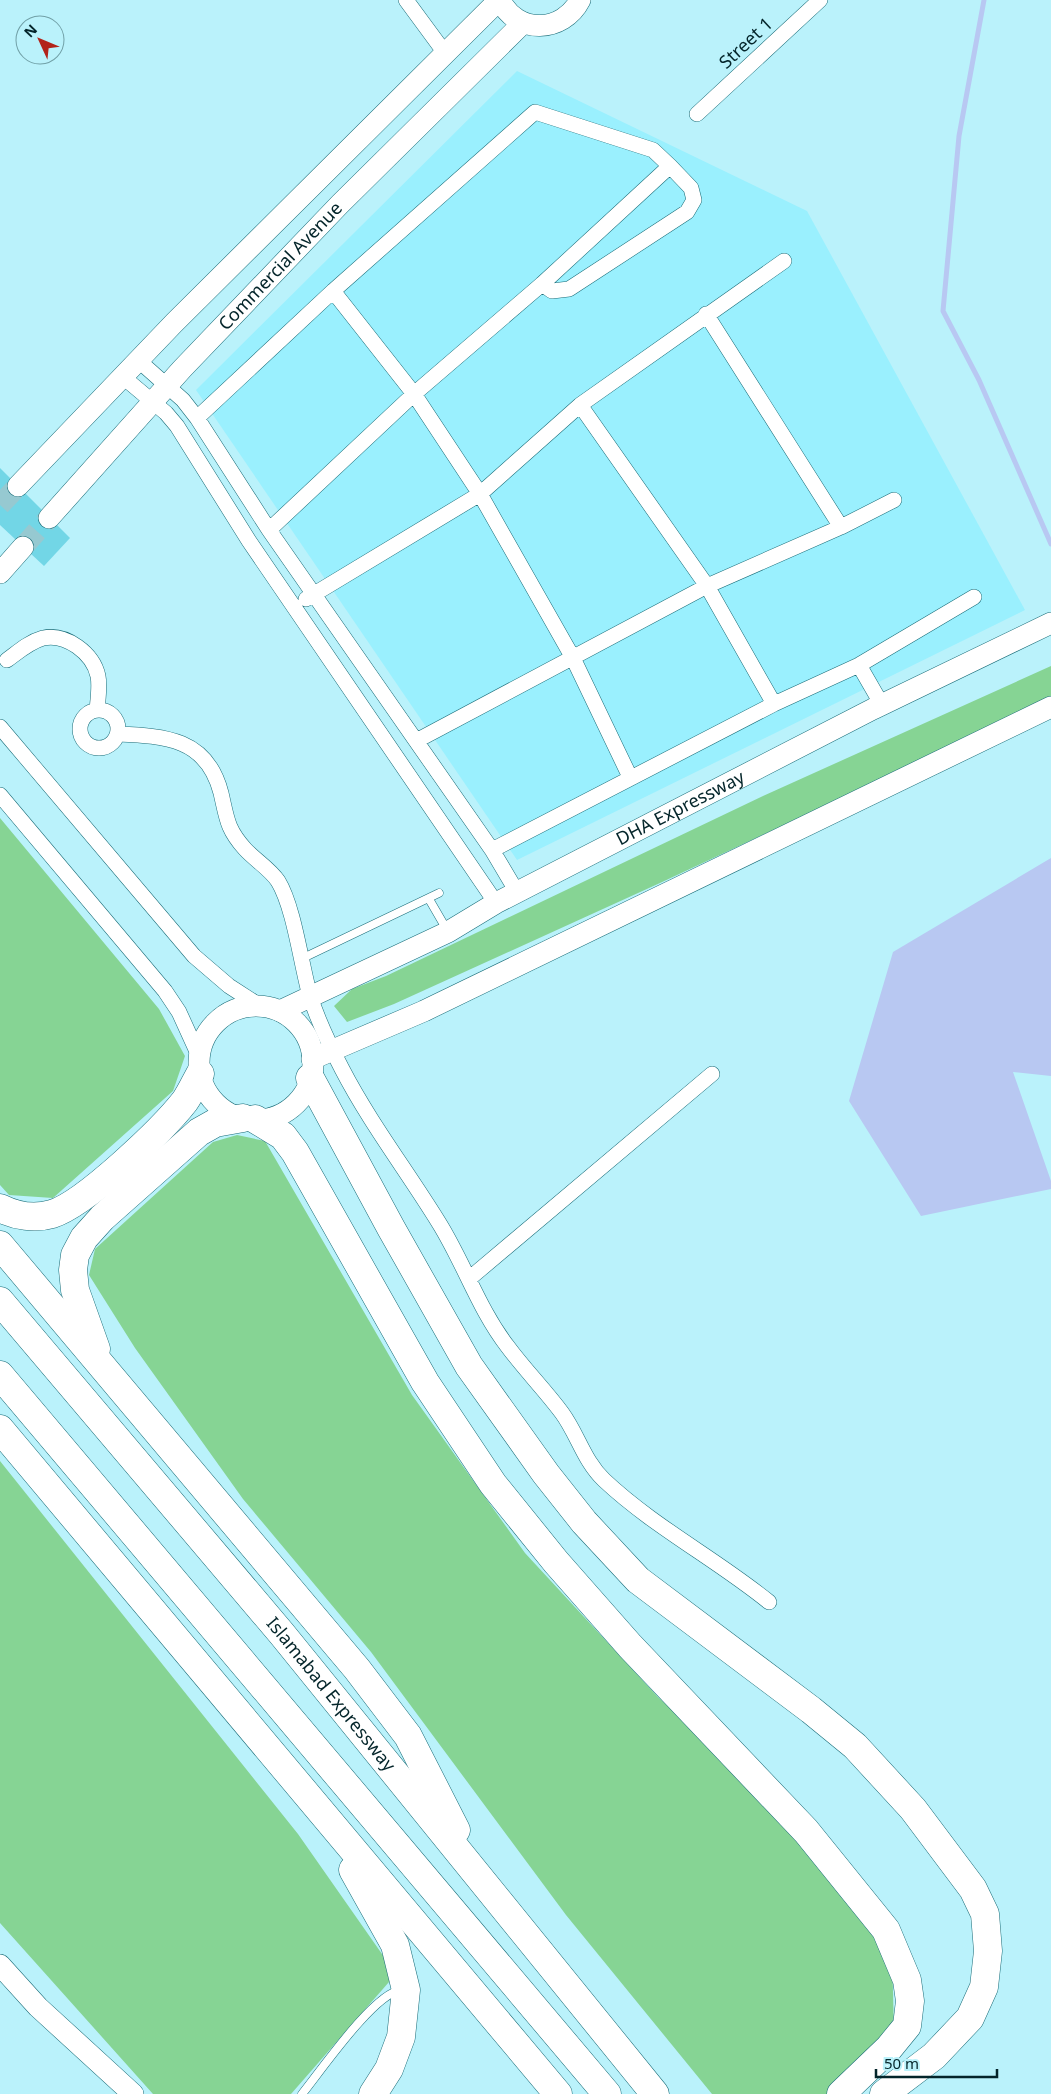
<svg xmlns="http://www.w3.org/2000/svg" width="1051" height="2094" viewBox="0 0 1051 2094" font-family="'Noto Sans',sans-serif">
<rect width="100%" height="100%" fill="#baf2fb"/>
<path fill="#9af0fe" d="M517 71 807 211 1025 610 517 860 196 390Z"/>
<path fill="#86d494" d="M1051 666V700L660 883 394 1004 347 1022 334 1006 352 989 386 976 763 796Z
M0 818 159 1009 185 1056 173 1091 53 1198 9 1195 0 1185Z
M237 1135 265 1141 412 1395 525 1553 658 1697 751 1782 892 1952 894 2033 827 2094H712L566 1915 371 1652 243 1499 135 1348 89 1275 95 1249 213 1142Z
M0 1461 298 1834 396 1974 291 2094H153L0 1923Z"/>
<path fill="#b8c8f2" d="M1051 858V1076L1013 1072 1051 1181V1189L921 1216 849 1101 893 952Z"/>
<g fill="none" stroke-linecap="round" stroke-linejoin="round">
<path stroke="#b8c8f2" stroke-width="5" d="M984 0 959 136 943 311 979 380 1051 544"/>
</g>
<path fill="#72d6e6" d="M0 468 70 538 44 566 0 525Z"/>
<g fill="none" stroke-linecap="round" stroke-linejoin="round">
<path stroke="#96c9d1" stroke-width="21" stroke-dasharray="21 11" stroke-linecap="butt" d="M0 505 18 486
M23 547 49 518"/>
<g stroke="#196c78" stroke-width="9">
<path id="lane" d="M429 899 447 930
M301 959 439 893
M302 2094C320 2072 374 1993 401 1990"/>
</g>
<g stroke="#196c78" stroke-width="16">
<path id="street" d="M406 0 445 53
M697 114 820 0
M542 284 552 291 569 289 687 212 694 200 691 188 670 166
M333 291 414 394 480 494 573 658 630 777
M706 314 841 527
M138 360 183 400 197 418 269 530 492 850 517 892
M122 376 166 413 177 426 249 541 496 903
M580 405 707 586 774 704
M197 418 333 291 535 112 653 150 670 166 542 284 414 394 269 530
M306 599 480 494 580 405 784 261
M7 660C18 652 29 642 43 638 66 633 93 653 98 676 100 686 98 699 97 710
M859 665 882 705
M80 729a19 19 0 1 1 38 0a19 19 0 1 1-38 0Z
M0 727 194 956 229 986 260 1006
M118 734C165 736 207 738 221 793 227 819 227 829 245 849 255 860 270 869 278 881 294 907 301 964 310 996 318 1021 330 1046 342 1069 370 1123 407 1171 439 1223 464 1263 479 1310 508 1347 525 1370 545 1390 562 1413 578 1435 584 1461 604 1480 654 1527 716 1559 769 1602
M416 741 707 586 841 527 894 500
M0 795 165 991 179 1012 199 1056
M492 850 774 704 859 665 974 597
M470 1278 712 1074"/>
</g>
<g stroke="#196c78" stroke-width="22">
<g id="secondary">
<path d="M500 0C517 35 563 33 580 0"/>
<path d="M18 486 174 323 499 0"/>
<path id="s1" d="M49 518 182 369 340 204 523 23"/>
<path d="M0 573 23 547"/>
<circle cx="256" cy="1063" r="57"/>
<path id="s2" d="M280 1011 448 932 496 903 873 709 1051 623"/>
<path d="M312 1059 424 1011 1051 707"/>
<path d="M0 1965 38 2007 133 2094"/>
</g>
</g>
<g stroke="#196c78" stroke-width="29">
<g id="highway">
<path d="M310 1078 391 1228 469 1366 546 1474 584 1522 638 1580 811 1710 855 1746 913 1809 973 1889 985 1914 988 1951 984 1987 970 2018 934 2056 884 2094"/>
<path d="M255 1119 283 1136 295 1152 425 1382 493 1484 556 1562 630 1646 806 1831 886 1930 907 1980 910 2001 907 2026 889 2048 841 2094"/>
<path d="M0 1208C16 1216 35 1219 52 1214 85 1204 163 1129 185 1101 191 1092 195 1083 200 1074"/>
<path d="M0 1245 357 1669 408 1736 456 1830"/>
<path id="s3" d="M0 1301 282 1634 655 2094"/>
<path d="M96 1349 75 1290 73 1270 75 1255 84 1238 102 1218 199 1132 215 1123 243 1118"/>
<path d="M0 1375 607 2094"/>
<path d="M0 1429 558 2094"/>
<path d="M353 1870 395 1945 406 1990 401 2037 389 2069 373 2094"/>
</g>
</g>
<use href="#lane" stroke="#fff" stroke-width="8"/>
<use href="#street" stroke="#fff" stroke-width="15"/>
<use href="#secondary" stroke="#fff" stroke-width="21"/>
<use href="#highway" stroke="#fff" stroke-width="28"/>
</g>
<g text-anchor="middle" stroke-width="4.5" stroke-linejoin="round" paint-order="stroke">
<g font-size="18" fill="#04252a" stroke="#baf2fb">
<text transform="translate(746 43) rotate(-43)" y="6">Street 1</text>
<text dy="6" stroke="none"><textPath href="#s1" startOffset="342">Commercial Avenue</textPath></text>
<text dy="6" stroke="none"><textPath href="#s2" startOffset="449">DHA Expressway</textPath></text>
<text dy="6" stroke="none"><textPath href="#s3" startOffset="514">Islamabad Expressway</textPath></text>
</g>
</g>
<g transform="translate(40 40) rotate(314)"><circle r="24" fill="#baf2fb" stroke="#71a0a7"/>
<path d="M0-4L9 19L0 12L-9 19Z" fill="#b22319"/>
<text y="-8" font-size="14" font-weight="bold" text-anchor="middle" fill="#04252a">N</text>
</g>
<path d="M876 2069v8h121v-8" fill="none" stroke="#04252a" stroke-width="2.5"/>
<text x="884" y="2069" font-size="15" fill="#04252a" stroke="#baf2fb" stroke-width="4" paint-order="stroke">50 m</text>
</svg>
